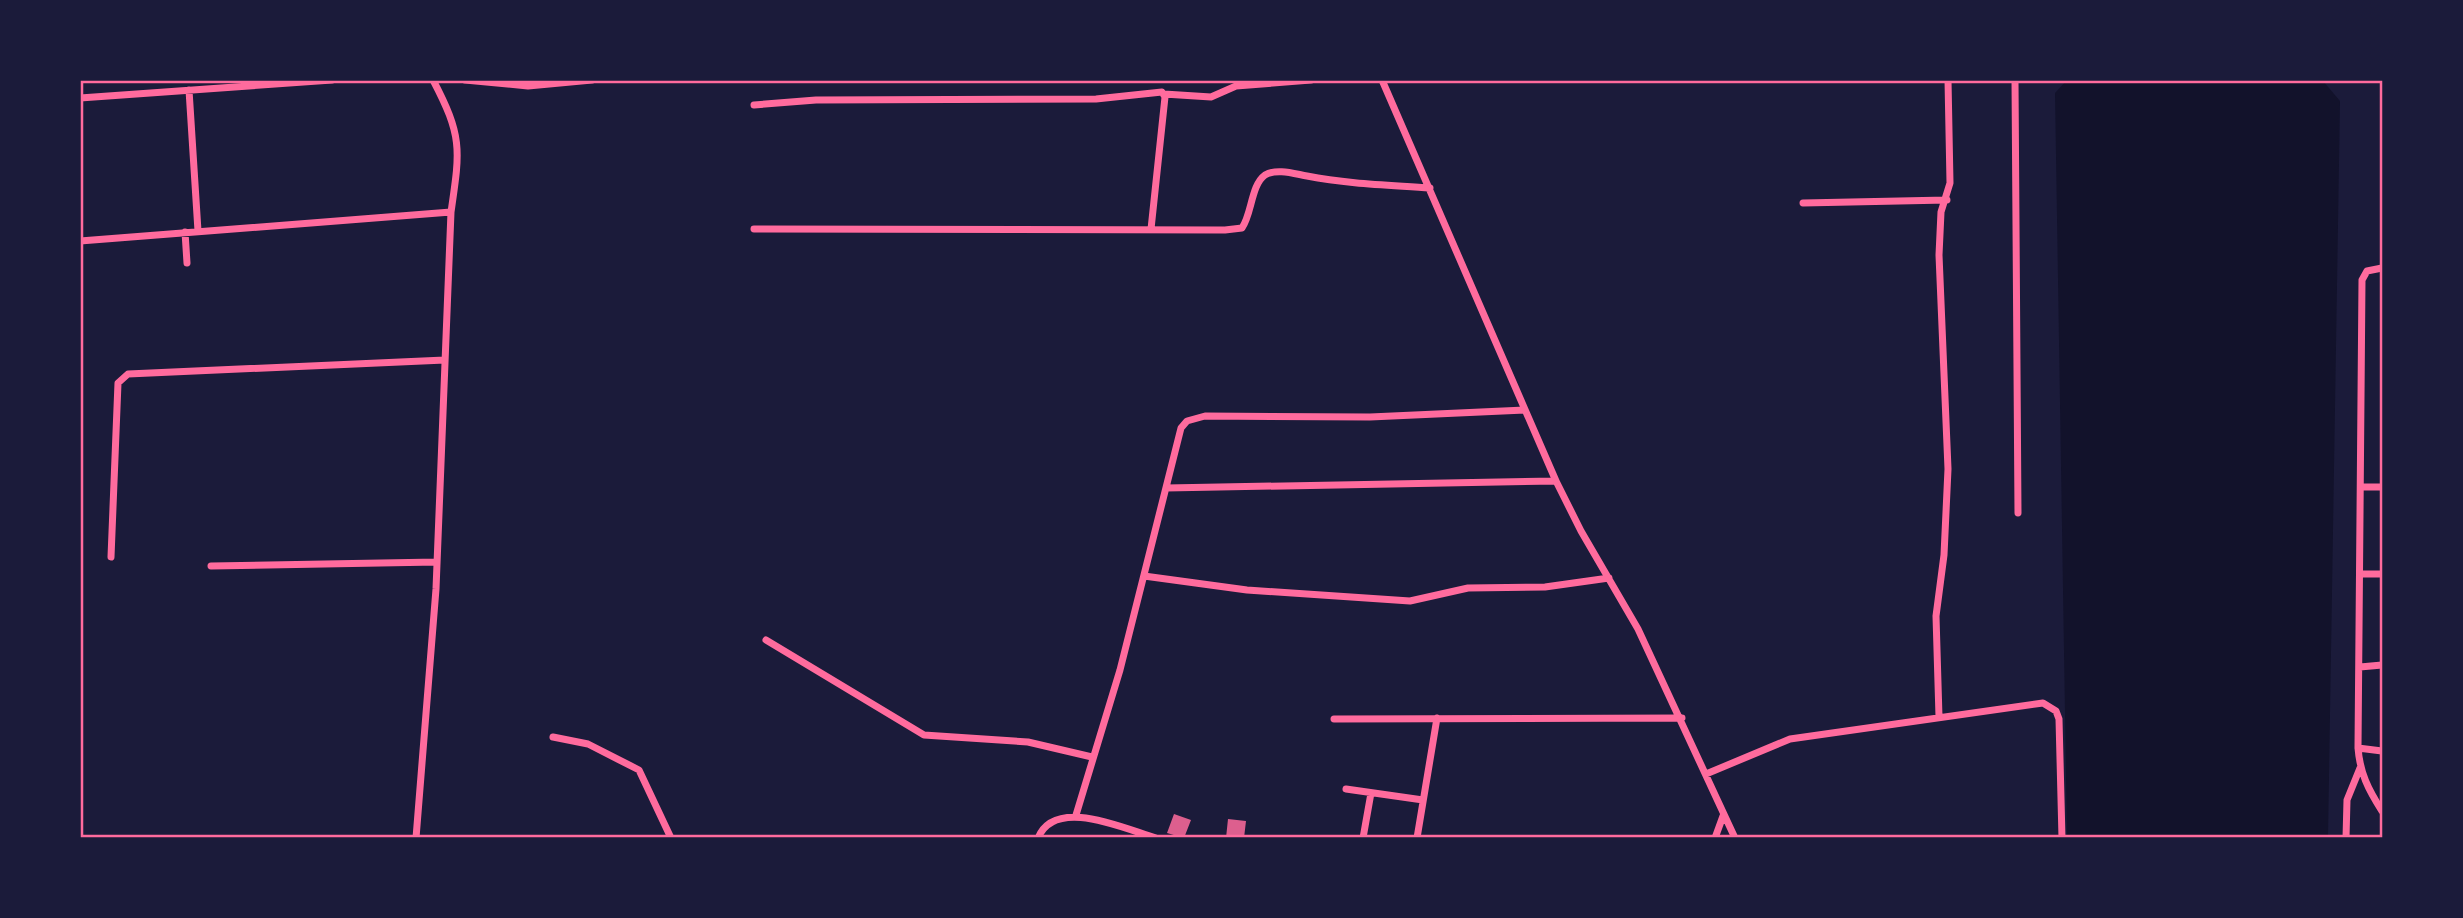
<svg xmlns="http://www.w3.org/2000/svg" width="2463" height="918" viewBox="0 0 2463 918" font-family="Ubuntu,sans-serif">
<rect width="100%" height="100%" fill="#1b1b3a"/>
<path fill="#12122b" d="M2067 80 2323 81 2340 101 2328 837H2067L2055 93Z"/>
<path fill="#dd5f8e" d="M1174 814 1191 820 1184 838 1167 833Z
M1228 819 1246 821 1244 838H1226Z"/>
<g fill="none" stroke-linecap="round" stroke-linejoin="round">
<path stroke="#ff6b9d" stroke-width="7" d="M465 80 528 86 592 80
M1382 80 1556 481 1581 531 1638 629 1735 838
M2015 80 2018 513
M189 90 198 231
M1164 94 1211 97 1236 86 1311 80
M80 98 332 80
M754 105 816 100 1096 99 1162 92 1165 97 1151 229
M1803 203 1947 200
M754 229 1225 230 1242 228C1252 214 1251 185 1265 175 1277 168 1295 174 1307 176 1348 184 1389 185 1430 188
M185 232 187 263
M80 241 451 212
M2382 268 2367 271 2362 280 2358 748C2360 773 2368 789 2382 811
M2362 487H2382
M1166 488 1556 481
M111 557 118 383 128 374 445 360
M211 566 437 562
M2362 574H2382
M1144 576 1247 590 1410 601 1468 588 1545 587 1609 578
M766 640 924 735 1028 742 1092 757
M2360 667 2382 665
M1939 717 1936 616 1944 555 1948 469 1939 255 1941 212 1950 183 1948 80
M1334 719 1682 718
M553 737 588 744 639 770 671 838
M2358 748 2382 751
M1706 774 1790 739 2043 703 2056 711 2059 719 2062 838
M1346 789 1423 800
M1076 815 1120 670 1181 428 1187 421 1205 416 1370 417 1525 410
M416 838 436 589 451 212C460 150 463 137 433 80
M1038 838C1055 796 1125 829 1156 838
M1363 838 1371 793
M1417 838 1437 718
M1715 838 1723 816
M2346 838 2347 800 2360 768"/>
</g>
<rect width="2463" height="918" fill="none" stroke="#1b1b3a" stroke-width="164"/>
<rect x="82" y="82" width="2299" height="754" fill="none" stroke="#ff6b9d" stroke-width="2.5"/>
</svg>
